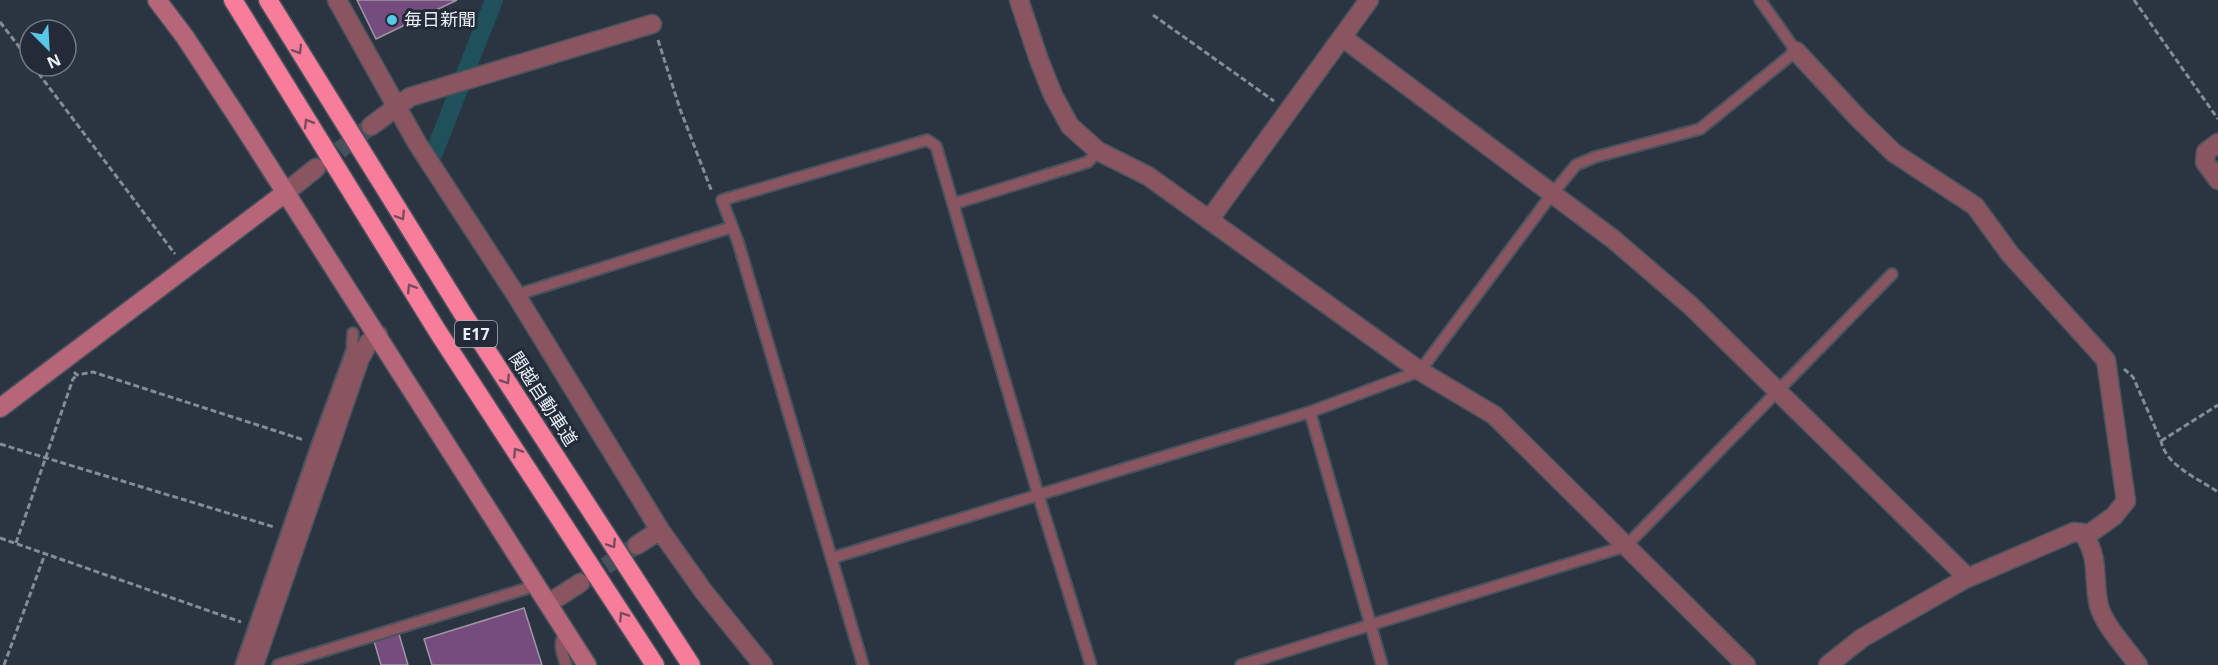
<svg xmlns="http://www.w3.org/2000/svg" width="2218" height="665" viewBox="0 0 2218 665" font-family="'Noto Sans','Noto Sans JP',sans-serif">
<rect width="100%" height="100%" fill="#2b3541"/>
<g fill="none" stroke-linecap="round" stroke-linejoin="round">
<path stroke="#1e515a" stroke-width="18" d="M434 153 494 0"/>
</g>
<path fill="#754c7e" stroke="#a195a4" stroke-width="1.5" d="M357 0H457L376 39Z
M524 608 542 665H432L424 639Z
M399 634 408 665H381L374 641Z"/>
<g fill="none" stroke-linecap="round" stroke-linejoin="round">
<path stroke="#47515c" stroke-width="18" stroke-dasharray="18 9" stroke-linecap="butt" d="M318 167 371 126
M583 581 637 545"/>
<g stroke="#49535e" stroke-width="14">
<path id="lane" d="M953 204 1088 162 1098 151
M516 295 732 227
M1310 412 1382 665
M832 558 1310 412 1420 371 1552 194 1576 165 1595 157 1700 129 1796 51 1760 0
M241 665 317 445 352 350 353 333
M278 665 525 589 536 582
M566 665C562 652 557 642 567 631
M863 665 738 242 722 200 927 140 936 146 1038 494 1091 665
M1241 665 1626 546 1892 274"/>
</g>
<g stroke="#49535e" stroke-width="21">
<path id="street" d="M337 0 417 143 516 295 660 530 704 592 763 665
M1019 0 1039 60 1053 95 1070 126 1098 151 1148 176 1420 371 1494 415 1746 665
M1342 37 1613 239 1691 306 1968 578
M1796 51 1859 119 1894 153 1975 206 2010 254 2106 360 2126 501 2114 516 2085 537
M371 126 410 97 652 24
M2218 143 2206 152 2205 162 2218 180
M285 193 316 168
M1209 220 1369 0
M637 545 660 530
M549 603 580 583
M254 665 360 358 369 342 378 335
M1828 665 1862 638 1965 579 2074 532 2083 533C2101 561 2092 577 2099 606 2104 625 2126 648 2138 665"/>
</g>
<g stroke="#49535e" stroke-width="21">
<path id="secondary" d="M157 0 185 37 240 121 587 665
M0 408 285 193"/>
</g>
<g stroke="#49535e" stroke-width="21">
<path id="highway" d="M233 0 438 332 655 665
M268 0 463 314 691 665"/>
</g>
<path stroke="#848c96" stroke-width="3" stroke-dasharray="6 3" stroke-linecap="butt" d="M2134 0 2218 119
M1153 15 1274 101
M0 22 30 61
M658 40 680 109 712 192
M33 66 175 254
M2124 369 2133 377 2161 441C2166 466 2199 479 2218 492
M74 372 77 375 93 372 304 440
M2161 441 2218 405
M0 444 274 527
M0 538 241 622
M16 543 73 379 77 375
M4 665 45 554"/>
<use href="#lane" stroke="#885560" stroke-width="10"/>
<use href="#street" stroke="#885560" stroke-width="18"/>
<use href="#secondary" stroke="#b66678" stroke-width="18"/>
<use href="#highway" stroke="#f87d9b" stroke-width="18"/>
</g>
<defs><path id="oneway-chevron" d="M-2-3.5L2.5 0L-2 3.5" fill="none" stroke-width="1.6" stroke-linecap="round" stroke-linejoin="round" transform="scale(1.5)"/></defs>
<g stroke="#784c5f">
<use href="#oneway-chevron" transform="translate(298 50) rotate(59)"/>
<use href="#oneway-chevron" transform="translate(308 123) rotate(-121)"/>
<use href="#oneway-chevron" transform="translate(401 216) rotate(58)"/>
<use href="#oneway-chevron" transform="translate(411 288) rotate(-122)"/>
<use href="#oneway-chevron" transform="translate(506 380) rotate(57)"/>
<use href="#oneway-chevron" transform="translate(517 452) rotate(-123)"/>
<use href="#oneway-chevron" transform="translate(612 544) rotate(57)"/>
<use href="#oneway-chevron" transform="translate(623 616) rotate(-123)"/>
</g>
<circle fill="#58c8e4" stroke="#222b37" stroke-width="2" cx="392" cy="20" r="6"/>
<g text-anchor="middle" stroke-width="6" stroke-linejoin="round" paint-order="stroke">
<rect fill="#222b37" stroke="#adb4bd" stroke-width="1.5" x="455" y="321" width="42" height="26" rx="4.5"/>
<g font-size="16" font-weight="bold" fill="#e8eff7">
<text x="476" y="340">E17</text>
</g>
<g font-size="18" fill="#e8eff7" stroke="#222b37" text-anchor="start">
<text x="404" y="26">毎日新聞</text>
</g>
<g font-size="18" fill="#e8eff7" stroke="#222b37">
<text transform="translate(543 399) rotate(57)" y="6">関越自動車道</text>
</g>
</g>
<g transform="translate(48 48) rotate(156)"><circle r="28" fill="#222b37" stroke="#717984" stroke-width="1.5"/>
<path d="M0-4.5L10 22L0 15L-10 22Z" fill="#58c8e4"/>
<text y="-9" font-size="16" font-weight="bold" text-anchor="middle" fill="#e8eff7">N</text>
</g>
</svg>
